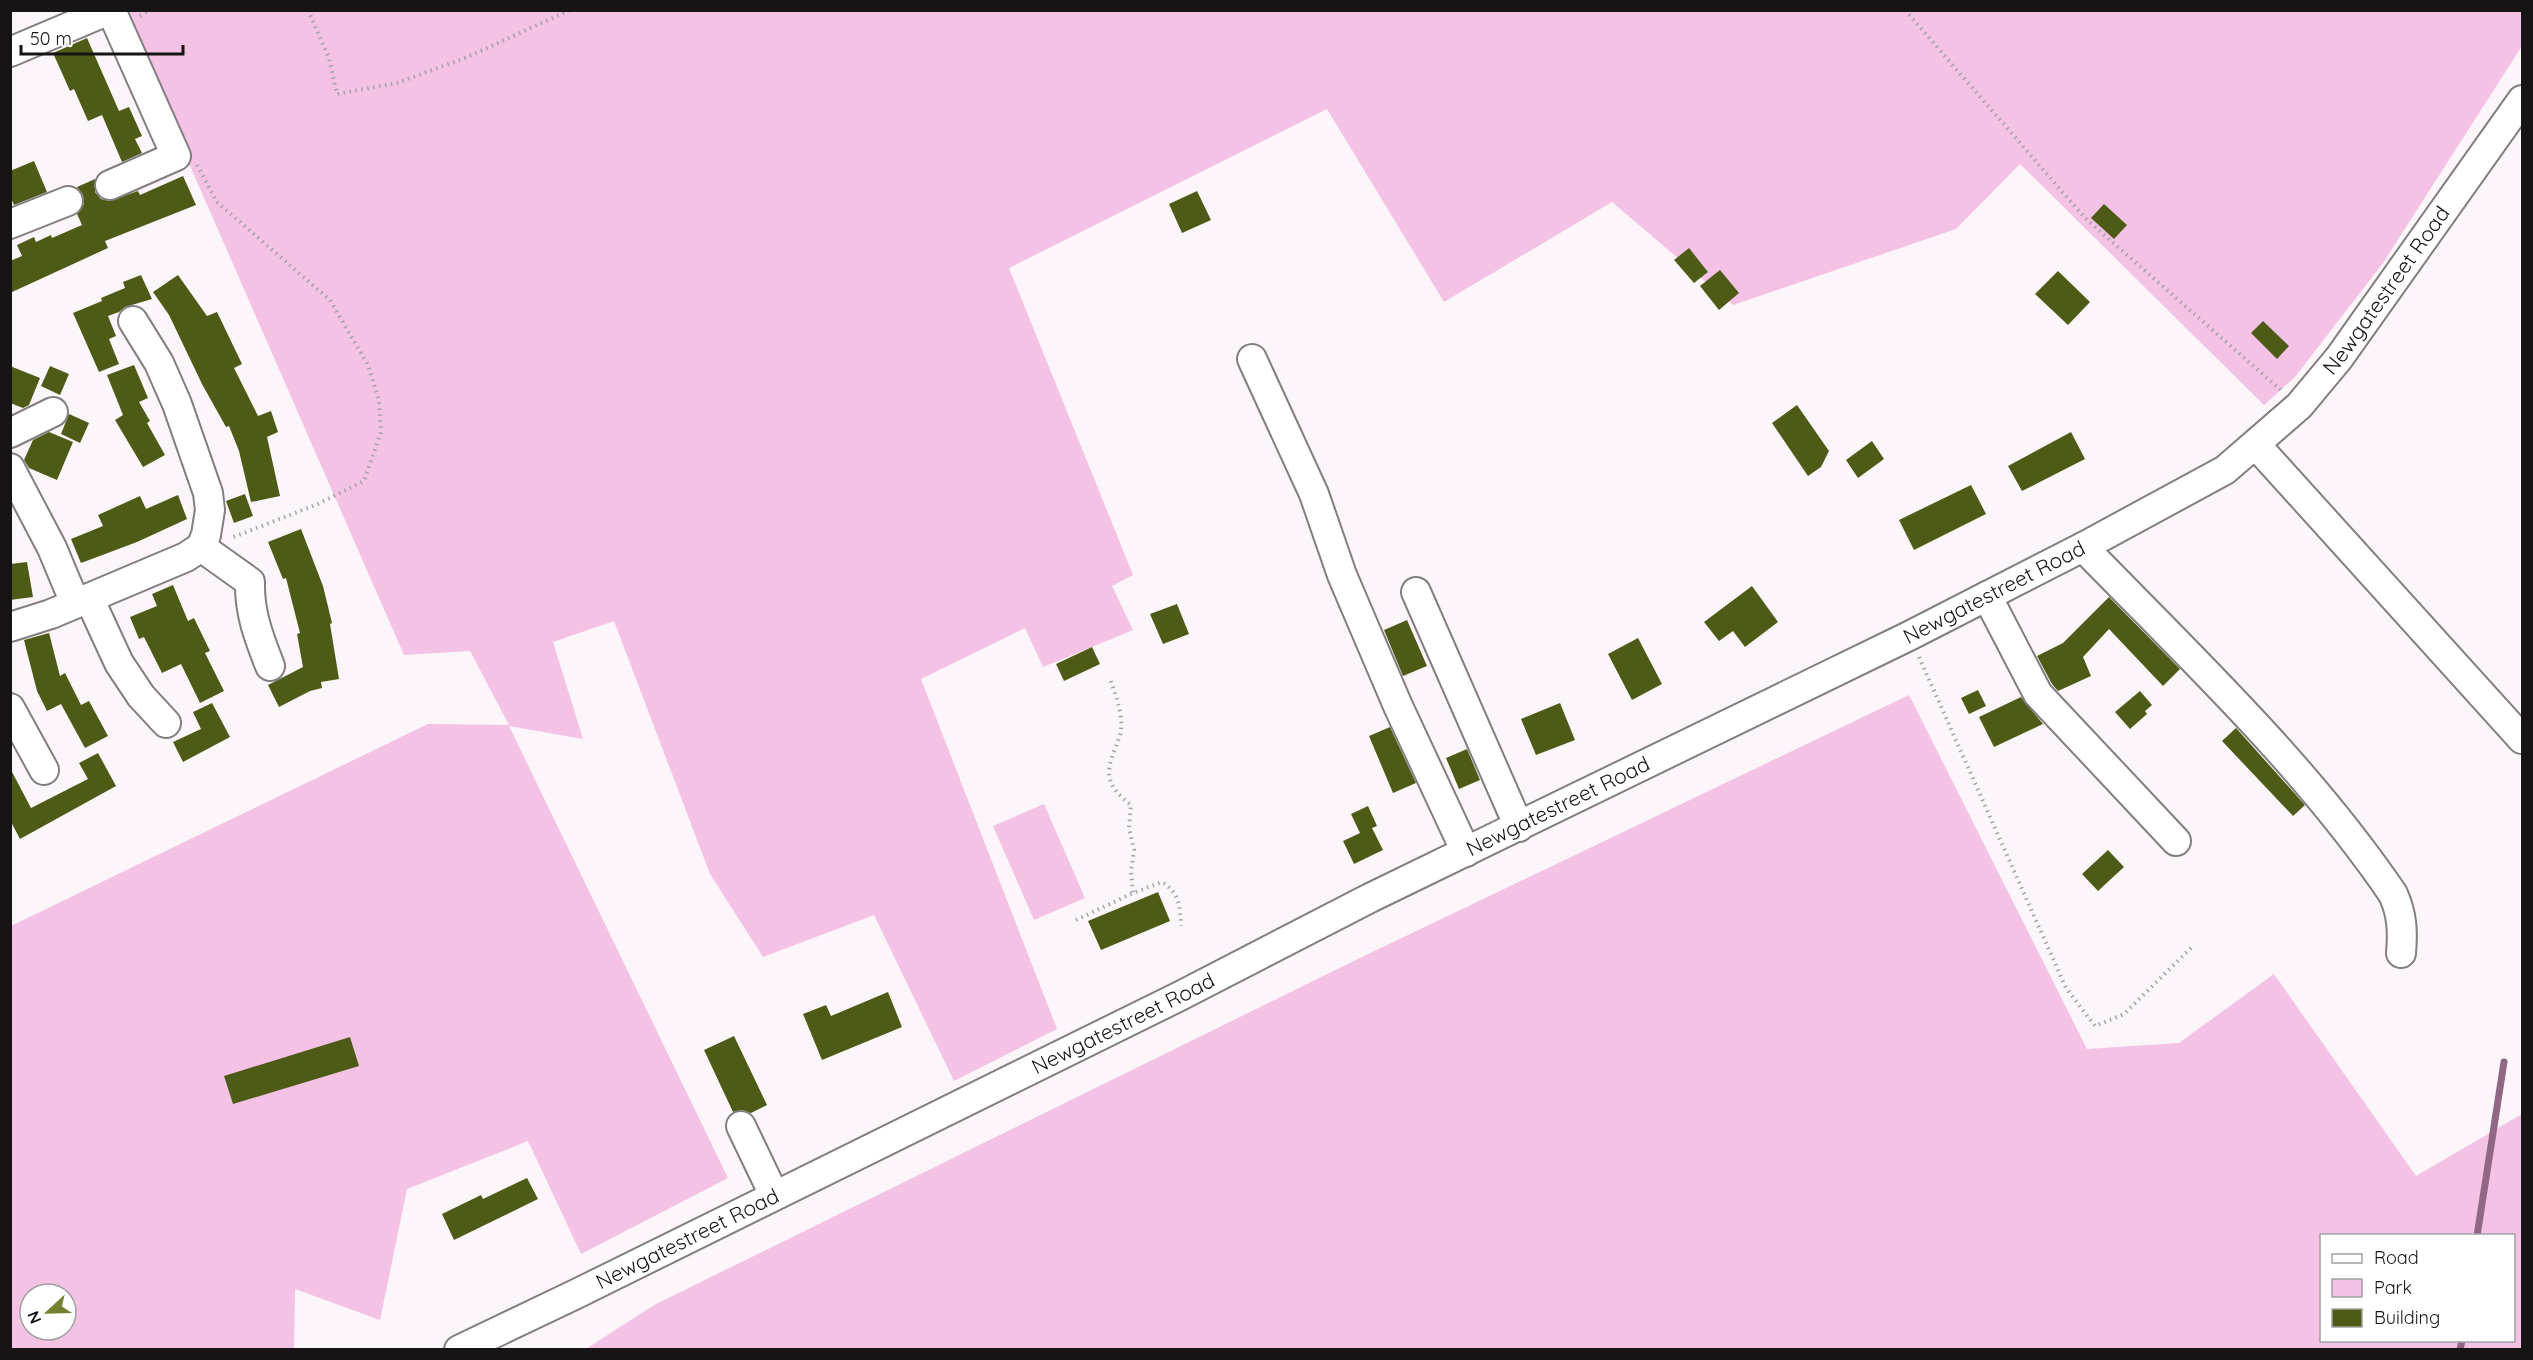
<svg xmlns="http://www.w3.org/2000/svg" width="2533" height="1360" viewBox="0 0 2533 1360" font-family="Quicksand,sans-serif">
<rect width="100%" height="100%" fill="#fcf6fa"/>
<path fill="#f3c2e5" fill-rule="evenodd" d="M2519 10 2522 14V46L2383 263 2295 377 2264 405 2020 164 1956 229 1733 305 1612 202 1444 302 1327 109 1009 268 1133 575 1112 586 1133 630 1043 667 1025 628 921 679 1057 1029 954 1081 874 915 763 957 710 874 614 621 553 642 583 739 509 726 728 1178 581 1254 528 1141 407 1189 380 1320 295 1289 294 1349 11 1350V926L428 724 509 725 470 651 404 655 191 168 119 11ZM30 1294H66V1330H30Z
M1909 695 2087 1049 2179 1043 2274 974 2416 1176 2522 1114V1349H586L654 1305 1364 956ZM2322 1236H2514V1340H2322Z
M1044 804 1085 898 1034 920 993 826Z"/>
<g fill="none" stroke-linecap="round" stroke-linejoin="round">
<path stroke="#906785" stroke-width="7" d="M2477 1236 2504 1062
M2460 1350 2462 1340"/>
</g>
<path fill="#4e5b16" d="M87 38 119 111 129 107 142 136 135 139 142 153 122 162 102 115 88 121 74 89 70 91 53 53Z
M34 161 47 192 14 205 10 196V171Z
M183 176 196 205 105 241 108 248 10 293V261L22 256 17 245 34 237 36 242 51 235 52 238 82 225 77 214 84 204 83 195 77 187 95 179V192L101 199 109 201 138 191 140 195Z
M1197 191 1211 220 1182 233 1169 204Z
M2104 204 2127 225 2114 239 2091 218Z
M1689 248 1708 272 1694 283 1674 260Z
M1720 270 1739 293 1719 310 1700 286Z
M2058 271 2090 302 2068 325 2035 294Z
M141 275 152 299 125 307 119 312 108 316 116 336 109 339 119 364 99 372 73 313 102 301 101 298 125 288 123 282Z
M178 275 207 316 217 312 242 364 234 368 258 416 271 411 278 432 267 437 280 496 251 502 239 451 229 426 226 427 202 384 169 315 153 292Z
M2263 321 2289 346 2277 359 2251 333Z
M134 365 148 398 139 402 150 421 147 423 165 455 143 467 115 420 123 415 107 375Z
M10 366 40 378 29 405 23 408 10 403Z
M50 366 69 374 60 395 41 386Z
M1797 405 1829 451 1821 467 1808 476 1772 423Z
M69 414 89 423 80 443 61 434Z
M49 432 73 442 57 480 29 468 24 460 33 440Z
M2071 432 2085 459 2022 491 2008 466Z
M1872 441 1884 459 1858 478 1846 460Z
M1971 485 1986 514 1914 550 1899 520Z
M245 494 253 516 234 523 226 501Z
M178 495 187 519 137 542 81 563 71 539 103 526 98 515 140 496 146 509Z
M301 529 323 586 332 623 330 624 339 679 321 682 322 688 310 691 279 707 268 685 303 667 297 634 300 633 286 578 283 579 268 542Z
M27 562 33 597 10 600V564Z
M173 585 188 621 194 618 210 651 205 653 224 691 200 703 181 664 162 673 144 637 139 639 130 617 157 606 152 594Z
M1752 586 1778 622 1745 647 1733 631 1719 641 1704 622Z
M2109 597 2180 669 2163 686 2109 629 2083 657 2091 676 2058 691 2052 684 2037 656 2063 643Z
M1177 604 1189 634 1163 644 1150 614Z
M1407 620 1427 666 1403 676 1384 630Z
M49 633 60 676 65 673 81 705 89 701 108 736 85 748 61 704 47 711 37 691 24 640Z
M1638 638 1662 684 1632 700 1608 654Z
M1092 647 1100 664 1064 681 1056 664Z
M1978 690 1986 706 1969 714 1961 698Z
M2140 691 2152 705 2145 711 2147 714 2130 729 2115 712Z
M2021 697 2043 724 1994 747 1979 717Z
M212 703 230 737 183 762 173 742 201 729 193 712Z
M1560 703 1575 740 1536 755 1521 719Z
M1390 727 1416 783 1393 793 1369 736Z
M2236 728 2305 805 2293 816 2222 741Z
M1467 749 1480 780 1459 789 1446 758Z
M98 753 116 786 20 839 10 820V768L31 808 88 779 79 763Z
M1368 806 1377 826 1372 828 1383 850 1354 864 1343 841 1360 833 1351 814Z
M2108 850 2124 867 2098 891 2082 874Z
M1158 892 1170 921 1101 950 1088 921Z
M888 992 902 1027 822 1060 803 1014 826 1005 831 1016Z
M734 1036 767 1105 751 1113 742 1110 733 1112 704 1050Z
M350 1037 359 1066 233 1104 224 1076Z
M527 1178 538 1199 454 1240 442 1214 481 1195 483 1199Z"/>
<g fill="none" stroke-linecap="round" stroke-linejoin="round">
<g stroke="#837e81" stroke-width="32">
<g id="minor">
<path d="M10 52 109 10"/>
<path d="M110 185 176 156 111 10"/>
<path d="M10 224 68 201"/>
<path d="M1252 359 1314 494 1342 575 1398 706 1466 852"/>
<path d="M10 433 53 412"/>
<path d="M2256 445 2522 739"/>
<path d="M10 468 52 548 75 603"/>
<path d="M201 547 250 582C249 612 259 638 270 666"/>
<path d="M2083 547C2191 658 2305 765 2393 894 2402 914 2403 931 2401 953"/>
<path d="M1416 592 1519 827"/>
<path d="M1987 596 2038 694 2176 841"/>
<path d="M89 598 119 663 141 696 166 723"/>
<path d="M10 627 51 614 186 557 201 547 206 535 210 510 208 493 177 404 159 363 133 321"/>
<path d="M10 708 44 770"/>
<path d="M741 1126 774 1195"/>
<path id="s1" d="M459 1350 574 1295 1182 995 1370 898 1909 636 2083 547 2225 470 2299 406 2339 358 2522 100"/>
</g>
</g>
<path stroke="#a6a2a5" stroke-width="4" stroke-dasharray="1.5 4.5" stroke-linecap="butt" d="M308 10 329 58 337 94 397 83 465 58 570 10
M1905 10 2085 218 2282 391
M140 16 149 10
M197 165 217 202 330 300 368 365 379 400 381 432 364 481 318 504 231 538
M1919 657 2066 988 2095 1026 2124 1014 2194 945
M1111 681C1116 697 1123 714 1121 731 1120 737 1117 743 1115 749 1104 775 1108 787 1131 805L1129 828 1134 850 1131 871 1133 893
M1076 920 1133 893 1162 882C1180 893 1180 907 1181 926"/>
<use href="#minor" stroke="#fff" stroke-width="28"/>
</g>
<g text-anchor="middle" stroke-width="6" stroke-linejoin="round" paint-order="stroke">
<g font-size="21" fill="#161415" stroke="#fff">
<text dy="7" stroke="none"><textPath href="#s1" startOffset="2216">Newgatestreet Road</textPath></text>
<text dy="7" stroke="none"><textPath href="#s1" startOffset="1712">Newgatestreet Road</textPath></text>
<text dy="7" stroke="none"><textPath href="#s1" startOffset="1226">Newgatestreet Road</textPath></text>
<text dy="7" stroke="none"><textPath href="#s1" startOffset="740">Newgatestreet Road</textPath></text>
<text dy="7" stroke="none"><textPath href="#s1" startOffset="254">Newgatestreet Road</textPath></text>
</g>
</g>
<rect width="2533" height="1360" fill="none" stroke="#161415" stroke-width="24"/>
<rect x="2320" y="1234" width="195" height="108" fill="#ffffff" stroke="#a2a1a1" stroke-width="1.5"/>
<rect x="2332" y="1254" width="30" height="9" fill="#ffffff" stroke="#a2a1a1" stroke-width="1.5"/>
<text x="2374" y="1264" font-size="18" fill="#161415">Road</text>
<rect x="2332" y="1279" width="30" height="18" fill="#f3c2e5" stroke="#a2a1a1" stroke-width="1.5"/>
<text x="2374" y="1294" font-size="18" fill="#161415">Park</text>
<rect x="2332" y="1309" width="30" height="18" fill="#4e5b16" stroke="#a2a1a1" stroke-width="1.5"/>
<text x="2374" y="1324" font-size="18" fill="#161415">Building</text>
<g transform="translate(48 1312) rotate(248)"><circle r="28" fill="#ffffff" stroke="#a2a1a1" stroke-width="1.5"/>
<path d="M0-4.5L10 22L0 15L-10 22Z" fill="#728231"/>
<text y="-9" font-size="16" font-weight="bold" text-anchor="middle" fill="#161415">N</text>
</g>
<path d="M21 45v9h162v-9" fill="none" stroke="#161415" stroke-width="3"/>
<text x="30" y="45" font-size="18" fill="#161415" stroke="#ffffff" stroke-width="4.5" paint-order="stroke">50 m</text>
</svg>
